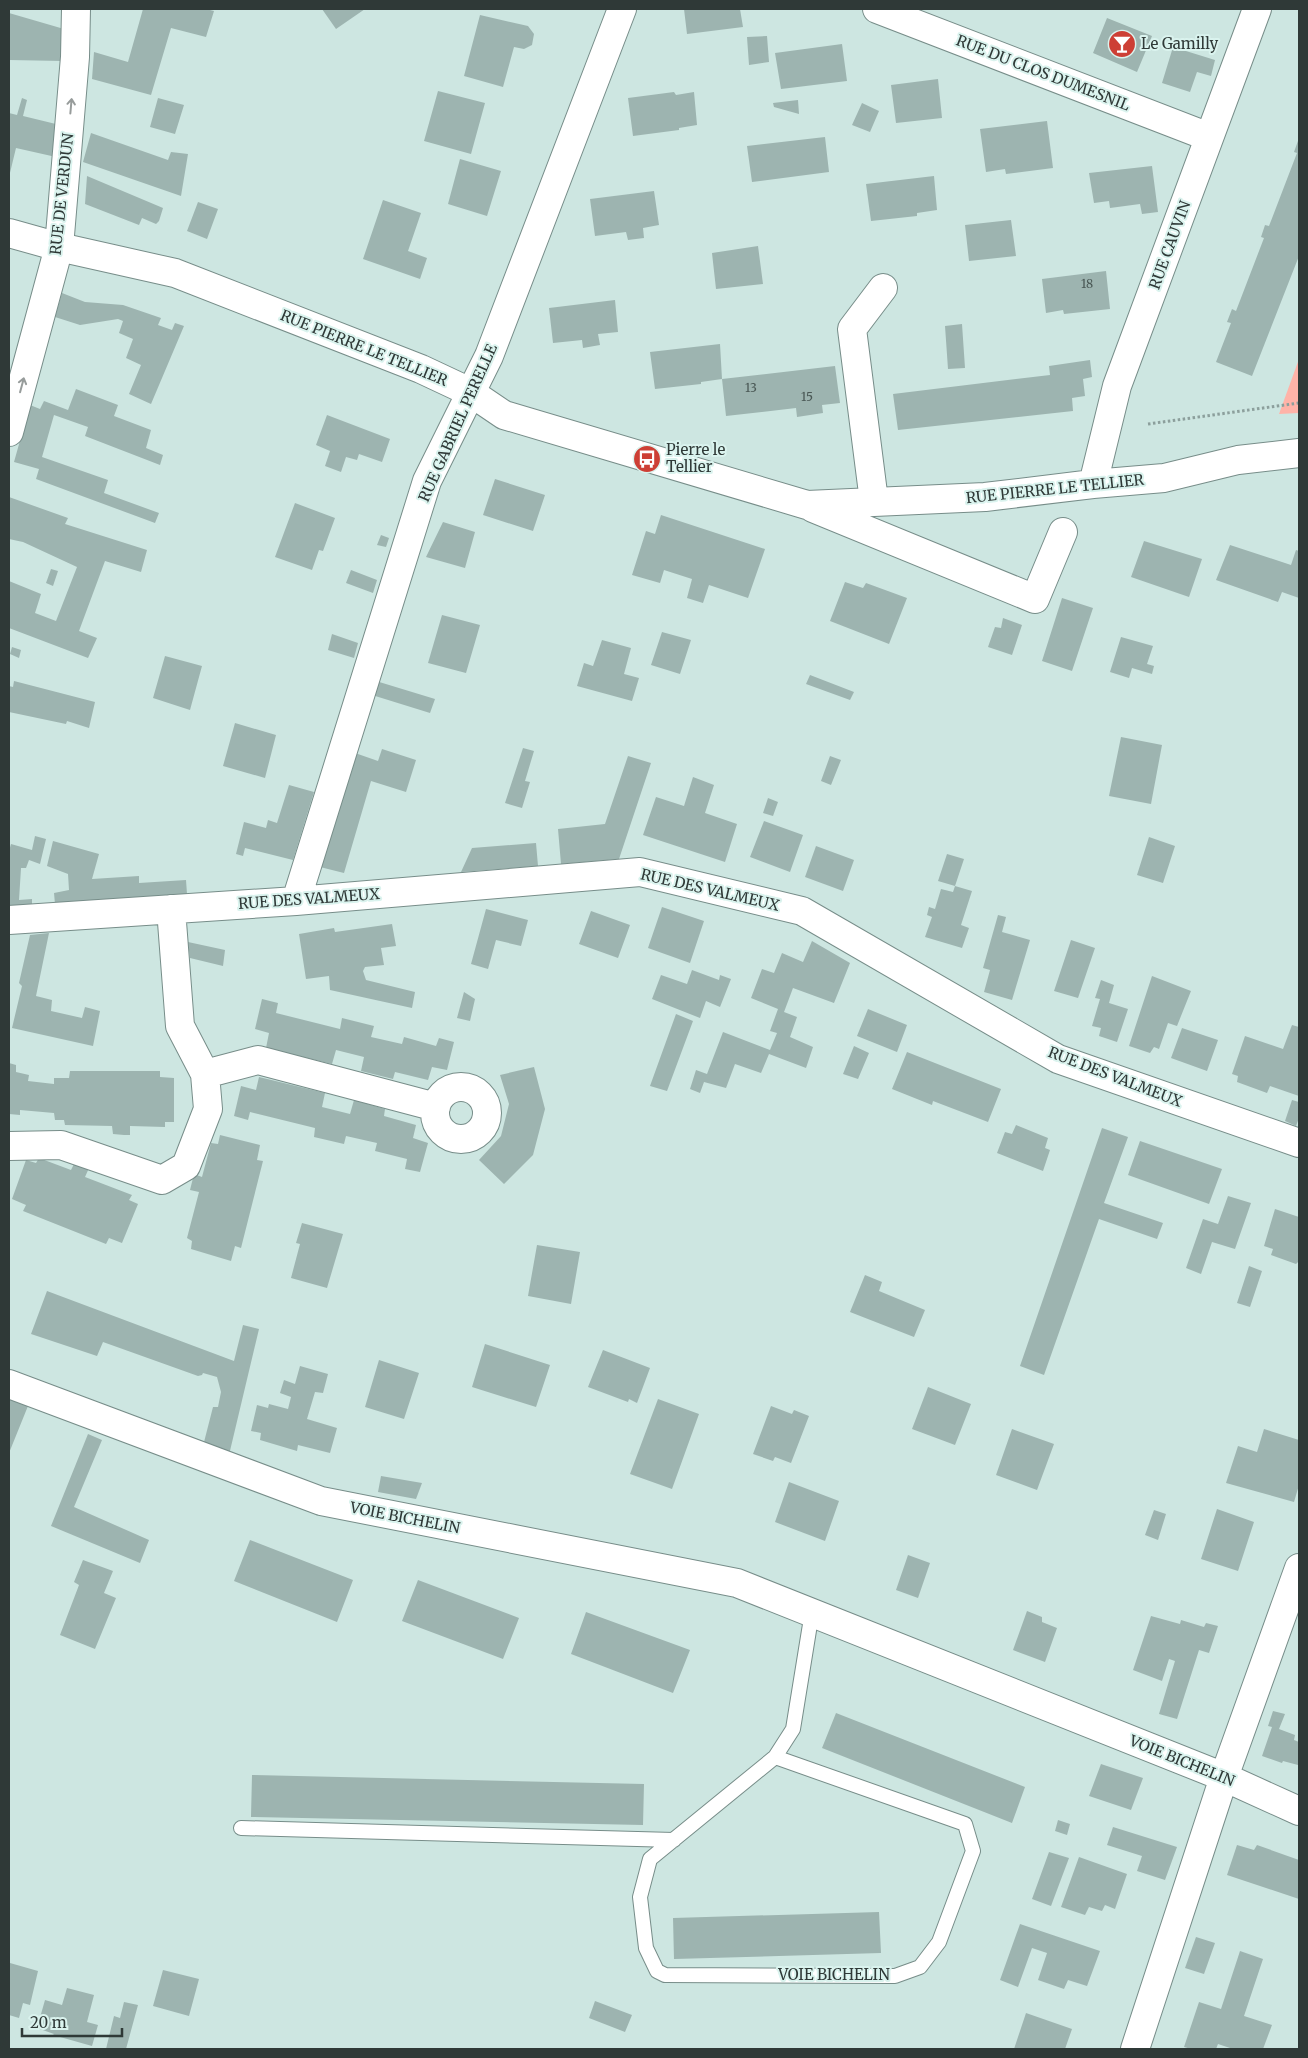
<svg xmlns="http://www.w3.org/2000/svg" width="1308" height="2058" viewBox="0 0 1308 2058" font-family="Merriweather,serif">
<rect width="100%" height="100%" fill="#cde6e1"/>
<path fill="#ffb3a8" d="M1299 359V413L1279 414Z"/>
<path fill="#9db4b0" d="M143 9H206L214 11 206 37 171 28 151 95 92 79 94 52 128 62Z
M322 9H365L336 29Z
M684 9H740L743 27 687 34Z
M9 13 64 29 63 61 9 60Z
M480 15 528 26 534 34 532 45 524 49 514 47 503 87 464 76Z
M1107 18 1152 36 1137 72 1093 53Z
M767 36 769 62 749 65 747 37Z
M842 44 847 81 781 89 775 53Z
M1173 47 1215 60 1211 76 1197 72 1190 92 1162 83Z
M938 79 942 118 896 123 891 85Z
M438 91 485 103 471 154 424 141Z
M674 92 676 95 694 92 697 125 679 128V130L633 136 628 98Z
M22 98 27 100 23 116 60 125 56 157 16 148 9 177V113L17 115Z
M158 98 184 105 175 134 150 127Z
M798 100 799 114 774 107 773 103Z
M862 103 879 111 870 132 852 125Z
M1047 121 1053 168 1006 174 1005 169 986 172 980 129Z
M91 133 168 160 171 152 188 154 181 196 83 162Z
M825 137 829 172 752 182 747 146Z
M1299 138V256L1252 376 1216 362 1231 323 1227 322 1232 309 1236 311 1264 238 1261 237 1265 225 1269 226 1297 153 1294 152Z
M460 159 501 171 487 216 448 204Z
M1152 166 1158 212 1142 214 1140 204 1110 208 1109 201 1094 203 1089 173Z
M87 176 163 208 159 221 156 224 142 218 139 225 85 204Z
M934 176 937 210 917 213V216L871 221 866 184Z
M654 191 659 225 643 228 644 238 628 240 626 232 595 236 590 199Z
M383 200 421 213 408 251 427 258 420 279 363 259Z
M198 202 218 209 207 239 187 231Z
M1011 220 1016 256 969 261 965 225Z
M758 246 763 284 716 289 712 253Z
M1106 271 1110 309 1064 314 1063 310 1046 313 1042 279Z
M62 293 85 302 123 305 161 318 158 325 172 330 175 323 184 326 151 404 129 394 141 365 126 358 133 339 119 333 123 321 118 319 80 325 55 317Z
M615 300 618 332 598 334 600 345 583 348 582 340 553 343 549 308Z
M962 324 965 368 948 369 945 326Z
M720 344 722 379 701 382V384L655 389 650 352Z
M1090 360 1092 377 1083 379 1085 396 1072 398 1073 411 898 430 893 394 1050 375 1049 366Z
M835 366 840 403 822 405 823 413 797 417 796 408 726 416 722 379Z
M76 389 118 405 114 416 151 430 146 448 163 455 160 465 85 436 88 427 54 415 42 457 108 480 104 493 159 513 155 523 36 479 39 469 14 462 30 405 40 409 44 401 68 410Z
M327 415 390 439 382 462 359 454 357 460 346 457 341 472 325 466 330 451 316 445Z
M495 479 545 495 533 531 483 515Z
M9 497 68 518 65 524 147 550 141 572 105 561 79 631 97 638 88 658 9 628V581L41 594 35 613 56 621 77 567 23 542 9 539Z
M295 503 335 518 323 551 319 550 312 570 275 557Z
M661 515 765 549 748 598 709 585 703 603 687 598 692 579 664 570 660 583 632 575 646 531 655 534Z
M443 522 475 532 465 568 426 557Z
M381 535 389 538 386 547 377 545Z
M1144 541 1202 559 1189 597 1131 577Z
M1230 545 1291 565 1296 550 1299 551V598L1282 592 1278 602 1216 580Z
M51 569 58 571 53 586 46 583Z
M351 570 377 580 373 593 346 583Z
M845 582 863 588 866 583 907 598 889 644 830 621Z
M1062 598 1093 608 1072 671 1042 661Z
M442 615 480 625 466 673 428 663Z
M1003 618 1022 625 1012 655 988 647 995 627 1001 628Z
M662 632 691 640 680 674 651 665Z
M332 634 358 643 354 658 328 650Z
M1121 637 1153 646 1147 664 1154 666 1152 674 1132 668 1129 678 1110 672Z
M602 640 631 648 624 674 639 678 632 701 577 686 584 663 593 666Z
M12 647 21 650 19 658 10 654Z
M165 656 202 666 190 710 153 698Z
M810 675 854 692 850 700 806 684Z
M14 681 95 702 89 728 67 721 66 724 9 712V686L13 687Z
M376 681 435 699 430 713 372 695Z
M235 723 276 735 265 778 223 766Z
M1121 737 1162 745 1151 804 1109 796Z
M523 748 534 751 525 781 530 782 522 808 505 803Z
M382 749 416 760 406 792 371 781 344 873 320 867 355 753 378 761Z
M628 756 651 763 619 859 561 864 558 829 605 824Z
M830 756 841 760 831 785 821 781Z
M693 777 714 785 705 813 737 824 725 862 643 835 656 797 684 806Z
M289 785 314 792 293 860 245 848 243 856 236 854 244 822 266 828 268 820 277 823Z
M768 798 778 802 773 816 763 813Z
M764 821 803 835 790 872 750 857Z
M35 836 46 839 40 864 29 860 26 868H21L19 900 32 899V906L9 908V851L11 844 32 850Z
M1149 837 1175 846 1163 883 1137 875Z
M53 841 99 854 92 879 139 876V883L186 880 187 894 55 904 54 893 69 890 68 874 47 866Z
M536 843 538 866 461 872 472 848Z
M816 846 854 860 843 891 805 877Z
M947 854 964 859 955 886 972 891 961 925 969 928 962 948 925 937 932 917 927 915 929 907 935 909 941 889 953 892 955 886 938 881Z
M662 907 704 921 690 963 648 948Z
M486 909 528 920 521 946 496 940 488 969 471 964Z
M591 911 630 925 618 958 579 944Z
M998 915 1006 917 1002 932 1030 940 1012 1000 984 992 990 970 983 968Z
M392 924 396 946 381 948 384 965 365 967 363 971 366 980 415 992 412 1008 330 990 329 976 306 979 299 934 334 928 335 932Z
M49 933 36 996 52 1000 51 1011 82 1018 85 1007 100 1011 93 1046 12 1028 22 986 19 983 30 935Z
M1071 940 1095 948 1078 998 1054 991Z
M812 941 850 963 834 1003 793 988 784 1012 797 1017 790 1037 813 1047 806 1068 769 1054 761 1073 735 1064 726 1088 704 1082 700 1093 690 1089 696 1070 707 1074 723 1032 770 1050 777 1033 770 1031 778 1009 751 998 762 969 774 973 782 953 803 962Z
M188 942 225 950 223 966 190 958Z
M692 970 719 980 720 975 731 979 720 1007 706 1001 700 1018 652 999 661 975 687 984Z
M1152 976 1191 991 1177 1026 1168 1023 1159 1049 1154 1047 1150 1053 1129 1046Z
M1101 980 1114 985 1109 1003 1128 1009 1117 1042 1099 1036 1101 1028 1092 1026 1100 999 1095 998Z
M464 992 475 999 470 1021 457 1018Z
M262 999 278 1003 276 1013 340 1029 342 1018 374 1026 371 1037 402 1044 404 1037 436 1046 439 1038 454 1042 447 1070 432 1067 428 1080 395 1072 393 1079 361 1071 364 1057 336 1050 332 1064 266 1048 269 1033 255 1029Z
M868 1009 907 1025 897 1052 857 1036Z
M676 1014 693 1021 667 1091 650 1086Z
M1292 1025 1299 1027V1096L1270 1086 1267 1093 1237 1082 1238 1076 1232 1074 1245 1036 1283 1049Z
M1182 1028 1218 1040 1207 1071 1171 1058Z
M854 1046 869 1053 858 1079 843 1074Z
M907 1052 1001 1089 988 1122 933 1101 932 1105 892 1089Z
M9 1063 16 1065V1072L29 1075 28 1081 54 1084V1078H69L70 1071H160V1077L174 1078V1122H165V1127L130 1126V1135H124L113 1134 112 1126 65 1125 64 1120H55L54 1113 20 1110V1115L9 1114Z
M534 1067 545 1109 533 1155 504 1184 479 1160 501 1136 509 1104 500 1075Z
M259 1077 325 1093 322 1107 350 1114 354 1100 385 1109 384 1116 416 1125 413 1138 428 1143 420 1172 405 1169 407 1159 375 1151 377 1143 346 1136 344 1144 314 1137 315 1128 250 1112 248 1120 234 1116 241 1086 256 1090Z
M1292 1100 1299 1102V1118L1296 1126 1285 1121Z
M1016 1125 1048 1138 1045 1148 1050 1150 1043 1171 997 1153 1005 1132 1012 1134Z
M1102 1128 1128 1137 1104 1203 1163 1223 1157 1239 1099 1219 1044 1375 1020 1366Z
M220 1135 260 1145 257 1160 263 1161 241 1248 235 1246 231 1261 191 1249 192 1241 187 1238 199 1192 190 1190 194 1174 202 1177 211 1143 218 1144Z
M1140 1141 1222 1169 1209 1204 1128 1175Z
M39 1158 71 1170 75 1162 82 1164V1167L89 1168 85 1177 132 1195 129 1200 138 1204 122 1243 109 1238 106 1244 23 1211 26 1205 12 1199 26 1160 36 1163Z
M1228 1196 1251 1203 1235 1249 1212 1242 1201 1274 1186 1268 1203 1219 1218 1224Z
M1275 1209 1299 1217V1261L1296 1264 1271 1255 1273 1249 1264 1246Z
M302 1223 343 1234 327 1288 291 1278 300 1244 296 1243Z
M537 1245 580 1252 571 1304 528 1296Z
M1249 1266 1262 1271 1250 1307 1237 1303Z
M865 1275 882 1282 879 1291 925 1310 914 1337 850 1312Z
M47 1291 234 1361 243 1325 259 1329 229 1455 203 1446 213 1407H218L221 1392 217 1377 203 1373 202 1375 198 1376 103 1342 97 1356 31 1334Z
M485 1344 550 1365 536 1407 472 1387Z
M603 1350 650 1368 637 1403 629 1399 628 1402 588 1387Z
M379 1360 419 1373 404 1419 365 1407Z
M300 1366 328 1374 323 1393 315 1392 307 1419 337 1428 330 1453 298 1445 297 1451 260 1440 261 1433 251 1431 257 1405 268 1408 269 1404 288 1409 291 1397 280 1393 284 1380 295 1384Z
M928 1387 971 1404 955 1445 912 1429Z
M9 1395 30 1401 9 1453Z
M658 1399 699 1414 672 1489 630 1474Z
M771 1406 792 1414 794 1410 809 1416 791 1463 775 1457 773 1461 753 1454Z
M1012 1429 1054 1444 1037 1490 996 1475Z
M1264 1429 1299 1440V1485L1294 1502 1226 1483 1238 1446 1257 1452Z
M88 1434 102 1440 74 1507 149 1540 140 1563 51 1526Z
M381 1476 422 1483 416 1499 378 1492Z
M789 1482 839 1501 825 1541 775 1522Z
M1217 1509 1254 1522 1238 1571 1201 1559Z
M1154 1510 1166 1514 1158 1540 1145 1535Z
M250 1540 353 1580 337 1622 234 1581Z
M908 1555 930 1563 918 1598 896 1590Z
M83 1560 113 1571 104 1593 116 1598 95 1649 60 1635 79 1585 74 1582Z
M418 1580 519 1618 503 1659 402 1621Z
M1027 1611 1042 1617V1622L1057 1628 1045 1662 1013 1650Z
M586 1612 690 1650 673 1693 571 1654Z
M1151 1616 1180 1624 1181 1620 1204 1627 1206 1623 1218 1626 1209 1653 1199 1650 1177 1719 1159 1714 1175 1661 1169 1659 1162 1681 1133 1670Z
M1273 1711 1285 1714 1279 1729 1295 1735 1294 1740 1299 1742 1298 1765 1283 1761 1282 1763 1262 1756 1272 1727 1268 1726Z
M836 1713 1025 1787 1012 1823 822 1748Z
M1101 1764 1143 1778 1131 1810 1089 1796Z
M252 1775 644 1784 643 1825 251 1817Z
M1058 1820 1070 1824 1067 1835 1055 1831Z
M1113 1827 1177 1847 1165 1880 1137 1871 1142 1856 1107 1845Z
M1237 1845 1254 1850 1257 1845 1299 1860V1899L1227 1875Z
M1049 1852 1069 1858 1051 1906 1032 1899Z
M1079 1857 1127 1874 1115 1909 1105 1905 1102 1911 1089 1907 1085 1915 1061 1907Z
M879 1912 881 1953 674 1959 673 1918Z
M1020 1924 1100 1951 1087 1986 1068 1980 1064 1989 1038 1980 1047 1953 1032 1948 1018 1987 1000 1980Z
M1196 1937 1215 1943 1204 1974 1185 1968Z
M1240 1951 1263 1959 1244 2016 1272 2025 1263 2049H1233L1218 2044 1216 2049H1191L1184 2047 1199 2002 1221 2009Z
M10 1963 38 1971 30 2005 23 2003 19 2018 9 2015Z
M163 1970 199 1979 189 2016 153 2006Z
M67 1988 94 1995 87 2022 98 2025 92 2046 53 2035 54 2034 37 2028 45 2000 62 2005Z
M595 2001 632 2015 625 2032 589 2018Z
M124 2002 138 2005 126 2049H106L114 2016 120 2018Z
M1026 2013 1072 2029 1065 2049H1014Z"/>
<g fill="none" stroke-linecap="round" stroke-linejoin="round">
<g stroke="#778d89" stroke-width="16">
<path id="lane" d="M775 1757 965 1824 973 1851 939 1942 920 1967 895 1976 665 1975 657 1971 646 1948 640 1897 650 1859 775 1757 793 1729 812 1612
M241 1828 674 1840"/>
</g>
<g stroke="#778d89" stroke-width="30">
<path id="street" d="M877 9 1209 137
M9 233 59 247 175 273 421 369 470 392 504 415 807 505 985 497 1093 484 1164 478 1238 460 1299 453
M9 432 59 247 75 57 76 9
M1093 484 1117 386 1257 9
M874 501 852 329 883 288
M813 508 1035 599 1063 532
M296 901 427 481 489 356 622 9
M9 920 296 901 640 872 802 911 1058 1059 1299 1143
M205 1074 258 1060 436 1107
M435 1113a26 26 0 1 1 52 0a26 26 0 1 1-52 0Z
M9 1146 61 1145 162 1180 186 1166 208 1109 205 1074 180 1026 171 909
M9 1384 321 1501 737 1583 1224 1777 1299 1811
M1135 2049 1224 1777 1299 1568"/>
</g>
<path stroke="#8c9f9c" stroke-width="3" stroke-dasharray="2.5 2.5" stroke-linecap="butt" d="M1148 424 1299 403"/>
<use href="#lane" stroke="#fff" stroke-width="14"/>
<use href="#street" stroke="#fff" stroke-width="28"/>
</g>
<defs><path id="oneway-shaft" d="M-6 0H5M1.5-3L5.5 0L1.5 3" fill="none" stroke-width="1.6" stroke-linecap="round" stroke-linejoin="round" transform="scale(1.25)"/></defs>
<g stroke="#979c9b">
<use href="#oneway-shaft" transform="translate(71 106) rotate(-85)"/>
<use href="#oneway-shaft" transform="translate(22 385) rotate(-75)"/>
</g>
<defs>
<g id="bar-disc" transform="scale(1.4375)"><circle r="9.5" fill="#cd3f35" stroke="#daf3ee"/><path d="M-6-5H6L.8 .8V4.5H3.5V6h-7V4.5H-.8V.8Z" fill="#fff"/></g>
<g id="bus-disc" transform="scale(1.4375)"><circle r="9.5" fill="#cd3f35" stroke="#daf3ee"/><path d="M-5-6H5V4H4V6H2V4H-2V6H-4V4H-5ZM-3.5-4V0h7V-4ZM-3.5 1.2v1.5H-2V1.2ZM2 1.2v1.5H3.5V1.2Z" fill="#fff"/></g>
</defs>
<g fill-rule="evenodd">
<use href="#bar-disc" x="1122" y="44"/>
<use href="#bus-disc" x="647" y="459"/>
</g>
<g text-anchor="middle" stroke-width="4" stroke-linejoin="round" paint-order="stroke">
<g font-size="12" fill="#4a5855">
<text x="1087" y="288">18</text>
<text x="751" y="392">13</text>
<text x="807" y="401">15</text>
</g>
<g font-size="15" fill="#2f3937" stroke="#daf3ee" text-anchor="start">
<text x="1141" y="49">Le Gamilly</text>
<text x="666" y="455">Pierre le<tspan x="666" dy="17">Tellier</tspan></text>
</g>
<g font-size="15" fill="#2f3937" stroke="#daf3ee">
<text transform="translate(1043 73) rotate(21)" y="5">RUE DU CLOS DUMESNIL</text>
<text transform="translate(62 194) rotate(-84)" y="5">RUE DE VERDUN</text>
<text transform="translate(1170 245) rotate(-70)" y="5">RUE CAUVIN</text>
<text transform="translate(364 348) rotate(22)" y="5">RUE PIERRE LE TELLIER</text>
<text transform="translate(458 423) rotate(-66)" y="5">RUE GABRIEL PERELLE</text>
<text transform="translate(1055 489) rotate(-6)" y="5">RUE PIERRE LE TELLIER</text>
<text transform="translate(710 890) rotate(13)" y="5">RUE DES VALMEUX</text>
<text transform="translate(309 899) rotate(-4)" y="5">RUE DES VALMEUX</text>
<text transform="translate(1115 1077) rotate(21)" y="5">RUE DES VALMEUX</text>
<text transform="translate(405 1518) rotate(11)" y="5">VOIE BICHELIN</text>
<text transform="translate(1182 1761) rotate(22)" y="5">VOIE BICHELIN</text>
<text x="834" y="1980">VOIE BICHELIN</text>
</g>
</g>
<rect width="1308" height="2058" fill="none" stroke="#2f3937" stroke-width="20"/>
<path d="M22 2028v8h100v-8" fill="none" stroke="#2f3937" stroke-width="2.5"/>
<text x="30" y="2028" font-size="15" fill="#2f3937" stroke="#daf3ee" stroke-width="4" paint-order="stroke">20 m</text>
</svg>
